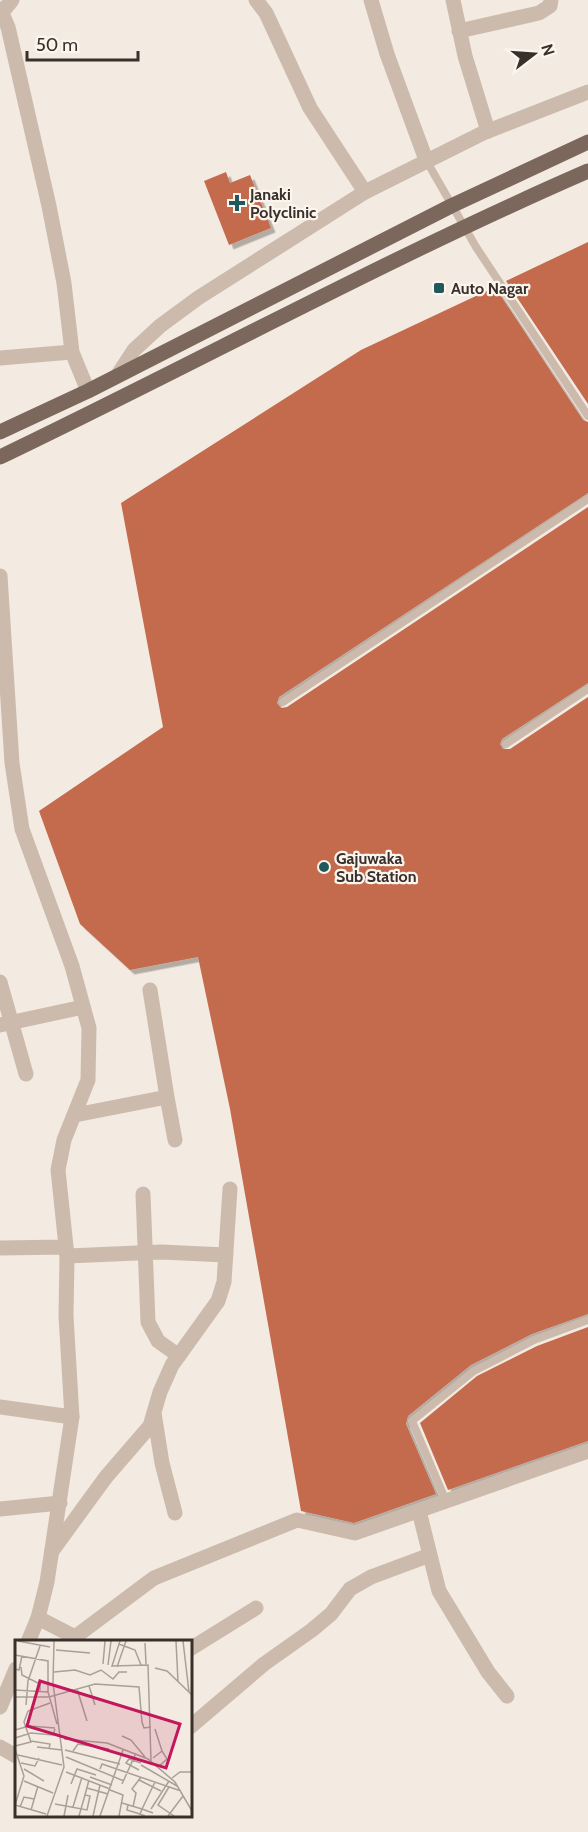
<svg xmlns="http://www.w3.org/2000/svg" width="588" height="1832" viewBox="0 0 588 1832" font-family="Cabin,sans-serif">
<defs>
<filter id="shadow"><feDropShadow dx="4.5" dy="4.5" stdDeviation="0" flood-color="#0004"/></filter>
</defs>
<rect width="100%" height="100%" fill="#f3ebe1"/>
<path fill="#c46a4e" filter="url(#shadow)" d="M226 172 230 183 250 175 271 228 229 245 204 181Z
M588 242V404L506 281Z
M495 287 583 420 588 422V493L279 697 277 703 281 708 287 707 588 507V683L502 739 500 744 503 749H510L588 697V1314L532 1334 471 1365 408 1416 406 1424 436 1494 354 1523 301 1511 230 1109 198 957 130 970 80 924 39 811 163 727 121 503 361 350Z
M588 1327V1441L448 1490 420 1423 477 1376 537 1346Z"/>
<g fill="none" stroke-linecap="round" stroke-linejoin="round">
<path stroke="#ccbbad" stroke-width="8" d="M426 160 476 247 588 416
M283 702 588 499
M506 744 588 689
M446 1501 412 1421 474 1371 534 1340 588 1320"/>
<path stroke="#ccbbad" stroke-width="15" d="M256 0 266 13 310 108 365 192
M371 0 387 54 426 160
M453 0 465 56 488 131
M0 9 8 27 49 206 64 283 72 352 88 391
M0 15 12 0
M459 31 539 13 550 6 551 0
M0 358 72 352
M0 982 26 1074
M150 990 167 1097
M0 1025 83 1007
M75 1115 167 1097 175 1140
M143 1194 148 1322 158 1341 179 1356
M67 1256 161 1252 226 1255
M0 1407 72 1417
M154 1413 162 1463 175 1513
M0 1509 60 1503
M419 1511 439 1591 488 1672 507 1696
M52 1551 106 1477 150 1426 160 1392 172 1365 218 1301 224 1282 230 1189
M38 1618 75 1637 154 1578 297 1520 355 1533 588 1451
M190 1649 256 1608
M190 1727 264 1664 312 1630 331 1614 350 1589 371 1577 430 1555
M0 1747 16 1756"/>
<path stroke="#ccbbad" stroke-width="15" d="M117 376 134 350 160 326 198 298 365 192 483 133 588 92
M0 576 12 763 22 829 72 966 89 1028 88 1080 64 1140 58 1170 67 1256 66 1316 72 1417 47 1582 38 1618 28 1642
M0 1248 66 1247
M0 1707 16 1669"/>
<path stroke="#7c675d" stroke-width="15" d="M0 432 88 391 451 206 588 142
M0 457C196 363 388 258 588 171"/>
</g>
<g fill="#21585c" stroke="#fbf5ee" stroke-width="2">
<path d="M234 194h6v6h6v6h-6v6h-6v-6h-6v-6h6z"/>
<rect x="433" y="282" width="12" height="12" rx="3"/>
<circle cx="324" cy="867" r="6"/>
</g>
<g text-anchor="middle" stroke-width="4.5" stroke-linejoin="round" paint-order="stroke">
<g font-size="16" font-weight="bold" fill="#3a302b" stroke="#fbf5ee" text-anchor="start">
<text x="250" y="200">Janaki<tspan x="250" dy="18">Polyclinic</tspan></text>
<text x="451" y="294">Auto Nagar</text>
<text x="336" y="864">Gajuwaka<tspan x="336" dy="18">Sub Station</tspan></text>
</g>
</g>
<g transform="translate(15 1640)">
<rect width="177" height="177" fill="#f3ebe1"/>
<path fill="none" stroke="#a9a098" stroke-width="1.5" d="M3 1 35 7M105 1 97 26 133 25 136 121M161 1 163 42M168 1 174 52M130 3 131 24M104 4 120 10 126 25M41 10 75 13M0 15 33 21V52L42 84M88 24 90 1M93 25 96 1M6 27 7 35 25 44V52M102 27 111 1M140 28 152 31 177 55M0 29 4 30 7 16M39 32 60 30 75 35 86 30 98 39 104 32H112M74 46 80 65M62 49 72 81M0 50 33 52M0 57H34L80 44 124 47 127 82 129 88 136 87M11 65 13 41 25 6M0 90 14 86 40 88M107 96 116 100 130 117M0 98 16 93 38 95 40 89M49 99 92 103 133 119 160 142 177 171M16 101 35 104 34 109M0 106 16 102 9 82 13 71 35 63M22 107 47 110M0 109 9 136 0 165 31 174M50 110 105 124M58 111 63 104 94 109M3 115 47 125M51 117 109 141M138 118 147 111 140 89M6 123 20 126 24 118M126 125 162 146M143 127 152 119 147 111M9 129 29 141M85 129 87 124 166 151M124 130 111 123 114 119 126 123M51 132 95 149M75 137 97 145M157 138 165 132H177M124 140 146 151M9 141 38 153M56 144 62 129 81 135M107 144 121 113M154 147 143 165 159 176M72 148 93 154M95 150 108 155 104 176M107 163 127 169 125 174 130 176M40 164 72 170 75 156 70 155 74 140M113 165 112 170 125 174M5 167 9 157 19 159M58 167 67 137M118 167 121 153 117 149 126 137M136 169 154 141M16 170 23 146M138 173 127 169 140 142M32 176 49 127 38 43 39 1M49 176 53 155M64 176 70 155M78 176 85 145M85 176 108 110M153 176 168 156"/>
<path fill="#c2185b" fill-opacity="0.15" stroke="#c2185b" stroke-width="3" d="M25 41 165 84 151 128 12 86Z"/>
<rect width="177" height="177" fill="none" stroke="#3a302b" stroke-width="3"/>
</g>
<g transform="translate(534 54) rotate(73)" stroke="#fbf5ee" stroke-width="4.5" paint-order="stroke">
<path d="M0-4.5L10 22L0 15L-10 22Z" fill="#3a302b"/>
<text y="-9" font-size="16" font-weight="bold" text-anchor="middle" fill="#3a302b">N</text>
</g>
<path d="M27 51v9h111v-9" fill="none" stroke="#3a302b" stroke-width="3"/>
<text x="36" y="51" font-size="18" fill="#3a302b" stroke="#fbf5ee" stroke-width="4.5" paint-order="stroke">50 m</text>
</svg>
